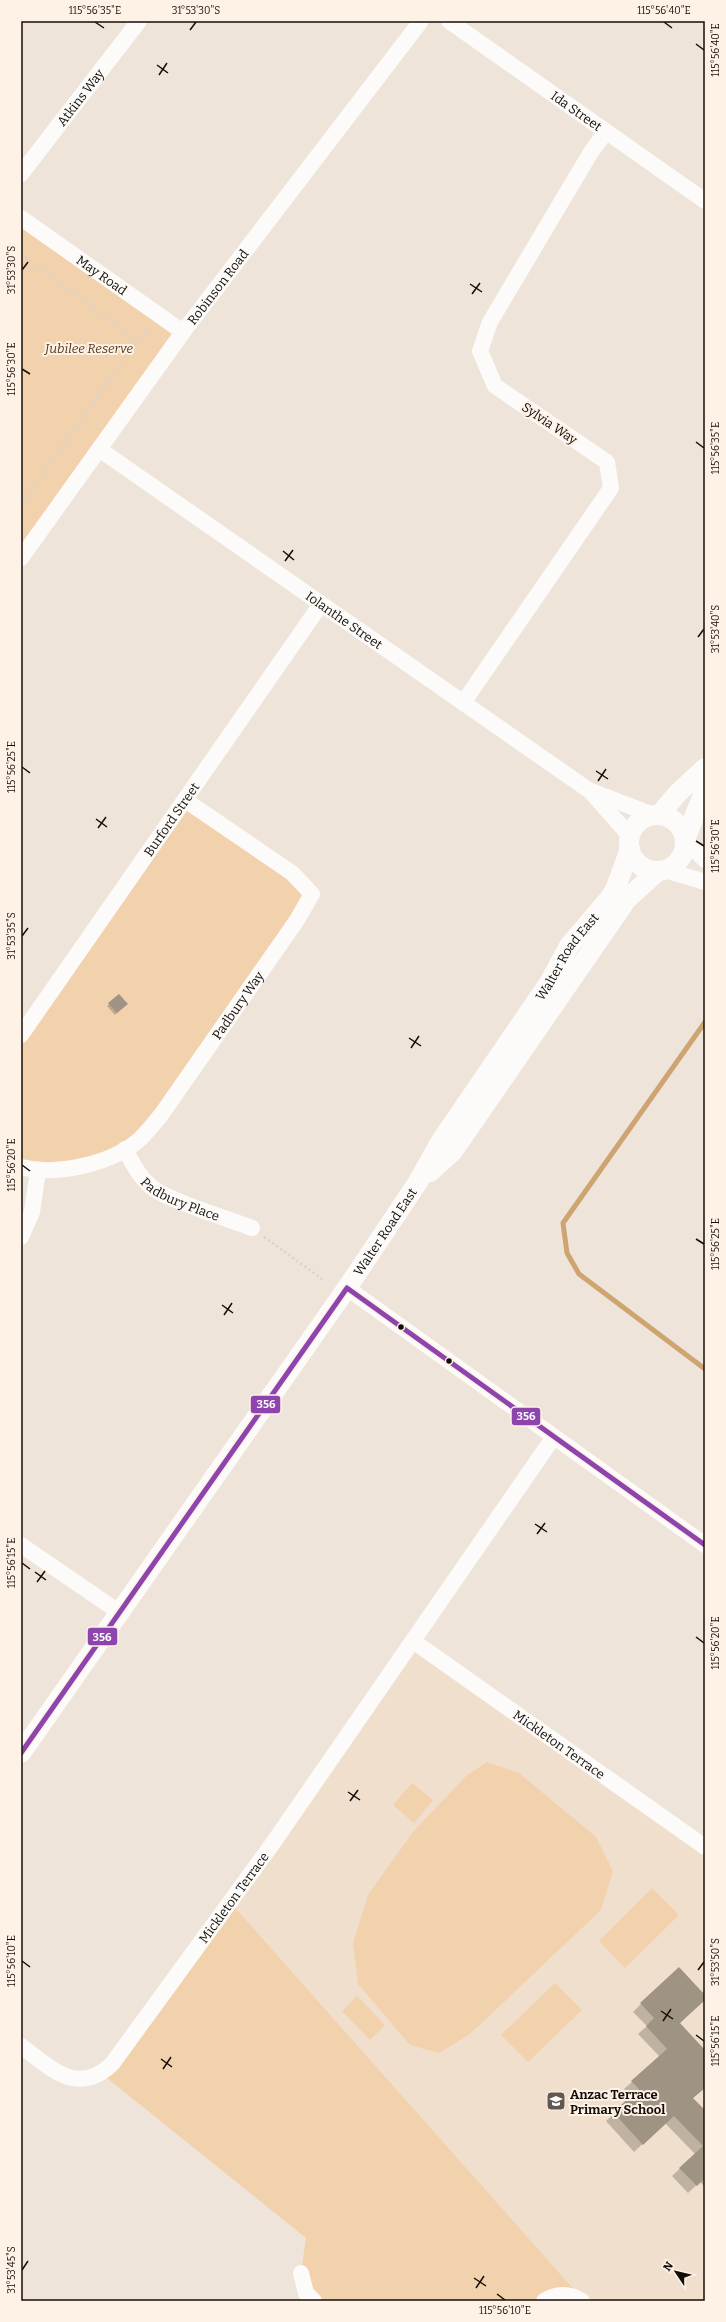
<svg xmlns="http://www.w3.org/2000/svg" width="726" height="2322" viewBox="0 0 726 2322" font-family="Bitter,serif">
<rect width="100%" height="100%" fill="#eee4d9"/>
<path fill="#f0dfcc" d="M413 1641 705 1847V2301H584L230 1902Z"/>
<path fill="#f2d1ad" d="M21 218 183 332 21 558Z
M185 800 312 894 161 1115 94 1163 21 1167V1035Z
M487 1762 519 1773 596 1837 613 1871 601 1910 470 2034 439 2053 410 2045 358 1984 353 1943 368 1895 413 1832 466 1776Z
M412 1783 433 1800 414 1823 393 1805Z
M652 1888 679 1915 625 1968 599 1941Z
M230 1902 584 2301H314L301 2273 306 2238 102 2074Z
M555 1983 582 2010 528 2062 501 2035Z
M357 1996 385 2025 370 2040 342 2011Z"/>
<path fill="#0003" d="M119 995 126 1004 115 1015 107 1006Z
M705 1989V1999L679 2024 705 2051V2087L692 2099 705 2112V2187L700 2182 688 2193 672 2176 695 2154 665 2123 634 2152 606 2121 632 2097 624 2089 660 2057 638 2034 647 2026 633 2012 641 2004 702 1993Z"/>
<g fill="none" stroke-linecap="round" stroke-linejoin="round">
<path stroke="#cea471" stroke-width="5" d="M705 1022 563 1223 567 1253 579 1274 705 1369"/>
</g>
<path fill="#9f9384" d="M119 994 128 1004 117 1013 108 1003Z
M679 1967 705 1995V2000L680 2023 705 2050V2088L693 2098 705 2110V2178L697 2186 679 2168 703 2146 674 2116 643 2145 613 2112 639 2089 631 2081 667 2049 646 2026 654 2018 640 2003Z"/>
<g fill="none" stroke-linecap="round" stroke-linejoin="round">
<path stroke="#d6d4d0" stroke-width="2.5" stroke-dasharray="2 3" stroke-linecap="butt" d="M21 254 137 341
M21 505 137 341 151 328
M264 1237 325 1281"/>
<g stroke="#fcfbf9" stroke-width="16">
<path id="s1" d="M449 21 705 201"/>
<path id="s2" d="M21 174 139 21"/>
<path id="s3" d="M21 218 183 332"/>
<path id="s4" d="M99 449 590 791 630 836"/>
<path id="s5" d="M21 558 183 332 421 21"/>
<path d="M463 703 611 488 607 462 495 386 480 351 490 322 591 152 605 133"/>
<path d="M591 791 653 815"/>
<path d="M686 841 705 860"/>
<path d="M665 870 705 882"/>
<path id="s6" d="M21 1035 321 604"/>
<path id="s7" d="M125 1149C132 1162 138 1175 149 1185 164 1200 230 1219 252 1228"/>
<path id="s8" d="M21 1167C57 1176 113 1164 141 1138 148 1131 155 1122 161 1115L297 920 312 894 292 873 185 800"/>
<path d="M21 1237 32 1212 38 1171"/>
<path d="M347 1288 705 1545"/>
<path d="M21 1545 119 1612"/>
<path id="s9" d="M413 1641 705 1847"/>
<path id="s10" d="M21 2046C51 2068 77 2097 112 2064L273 1843 553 1438"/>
<path d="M301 2273 306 2293 314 2301"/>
<path d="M544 2301C557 2293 569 2293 582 2301"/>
</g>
<g stroke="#fcfbf9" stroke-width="20">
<path d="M660 814 678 793 705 768"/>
<circle cx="657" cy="843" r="28"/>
<path d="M686 837 705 790"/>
<path d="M430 1172 453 1151 627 899 658 871"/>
<path id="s11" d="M21 1753 347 1288 418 1182 441 1141 549 983 569 946 609 899 615 890 630 849"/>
</g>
<g stroke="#fef2e7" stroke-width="8">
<path id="bus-1" d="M347 1288 705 1545
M21 1753 347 1288"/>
</g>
<use href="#bus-1" stroke="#8e44ad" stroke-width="5"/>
</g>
<path fill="none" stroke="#140e08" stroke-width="1.5" d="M95 22 104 28M664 22 672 28M190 30 196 22M696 44 704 50M157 65 168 73M159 75 167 63M22 270 28 262M470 284 482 292M472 294 480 283M22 369 30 374M696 442 704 448M283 551 294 560M285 561 293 550M698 637 704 629M22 767 30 773M596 771 608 779M598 781 606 769M96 819 107 827M98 828 106 817M696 841 704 846M22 936 28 928M409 1038 421 1046M411 1048 419 1036M22 1165 30 1171M696 1239 704 1244M222 1305 233 1313M224 1315 232 1303M535 1524 547 1532M537 1534 545 1523M22 1563 30 1569M35 1572 46 1580M37 1582 45 1571M696 1637 704 1643M348 1792 360 1800M350 1801 358 1790M22 1961 30 1967M698 1970 704 1962M661 2011 673 2019M663 2021 671 2009M696 2035 704 2041M161 2059 172 2067M163 2069 171 2057M22 2270 28 2261M474 2278 486 2286M476 2288 484 2276M497 2294 505 2300"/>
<defs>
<g id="school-square" transform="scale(1)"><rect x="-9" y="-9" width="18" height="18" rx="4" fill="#605951" stroke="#fef2e7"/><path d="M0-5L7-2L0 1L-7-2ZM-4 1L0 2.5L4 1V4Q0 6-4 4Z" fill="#fff"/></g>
</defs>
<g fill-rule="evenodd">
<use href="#school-square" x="556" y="2101"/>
</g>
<g fill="#140e08" stroke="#fef2e7" stroke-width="1.5">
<circle cx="401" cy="1327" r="3.5"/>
<circle cx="449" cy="1361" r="3.5"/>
</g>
<g text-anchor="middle" stroke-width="4" stroke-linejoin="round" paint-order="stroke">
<g font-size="13" fill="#140e08" stroke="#fef2e7">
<text dy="5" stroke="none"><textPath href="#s2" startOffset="97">Atkins Way</textPath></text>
<text dy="5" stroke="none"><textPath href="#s1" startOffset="156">Ida Street</textPath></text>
<text dy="5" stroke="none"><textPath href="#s3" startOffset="99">May Road</textPath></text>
<text dy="5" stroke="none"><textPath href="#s5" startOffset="335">Robinson Road</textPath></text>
<text transform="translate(550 423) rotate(34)" y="5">Sylvia Way</text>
<text dy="5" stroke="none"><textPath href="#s4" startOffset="299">Iolanthe Street</textPath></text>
<text dy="5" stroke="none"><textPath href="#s6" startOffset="263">Burford Street</textPath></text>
<text dy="5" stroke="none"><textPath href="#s11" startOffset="966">Walter Road East</textPath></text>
<text dy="5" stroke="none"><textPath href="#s8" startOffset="292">Padbury Way</textPath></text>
<text dy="5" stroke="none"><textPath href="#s7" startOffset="78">Padbury Place</textPath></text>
<text dy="5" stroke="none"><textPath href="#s11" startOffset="636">Walter Road East</textPath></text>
<text dy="5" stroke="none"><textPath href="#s9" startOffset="179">Mickleton Terrace</textPath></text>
<text dy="5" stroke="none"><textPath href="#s10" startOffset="311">Mickleton Terrace</textPath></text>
</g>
<g font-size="13" font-style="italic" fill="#50381b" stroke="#fef2e7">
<text x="89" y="353">Jubilee Reserve</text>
</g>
<g font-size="13" font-weight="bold" fill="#140e08" stroke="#fef2e7" text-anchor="start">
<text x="570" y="2099">Anzac Terrace<tspan x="570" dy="15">Primary School</tspan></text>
</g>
</g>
<g stroke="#fef2e7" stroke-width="1.5">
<rect x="250" y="1395" width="31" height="19" rx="4" fill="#8e44ad"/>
<rect x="511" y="1407" width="30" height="19" rx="4" fill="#8e44ad"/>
<rect x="87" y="1627" width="31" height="19" rx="4" fill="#8e44ad"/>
</g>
<g font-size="11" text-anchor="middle" font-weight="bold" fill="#fff">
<text x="266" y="1408">356</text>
<text x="526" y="1420">356</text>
<text x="102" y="1641">356</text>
</g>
<rect width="726" height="2322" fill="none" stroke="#fef2e7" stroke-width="44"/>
<g transform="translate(676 2272) rotate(305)" stroke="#fef2e7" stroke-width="3" paint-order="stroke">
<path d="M0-3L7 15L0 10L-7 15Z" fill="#140e08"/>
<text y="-6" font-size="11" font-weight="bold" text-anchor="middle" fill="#140e08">N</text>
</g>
<rect x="22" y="22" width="682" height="2278" fill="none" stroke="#140e08" stroke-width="1.5"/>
<g font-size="10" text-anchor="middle" fill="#140e08">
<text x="95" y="14">115°56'35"E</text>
<text x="196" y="14">31°53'30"S</text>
<text x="664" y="14">115°56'40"E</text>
<text transform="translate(715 50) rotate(-90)" y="4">115°56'40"E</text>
<text transform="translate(11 270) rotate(-90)" y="4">31°53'30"S</text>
<text transform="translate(11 369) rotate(-90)" y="4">115°56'30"E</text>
<text transform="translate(715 448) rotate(-90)" y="4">115°56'35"E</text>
<text transform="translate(715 629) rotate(-90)" y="4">31°53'40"S</text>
<text transform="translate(11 767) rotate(-90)" y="4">115°56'25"E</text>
<text transform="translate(715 846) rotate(-90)" y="4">115°56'30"E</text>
<text transform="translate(11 936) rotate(-90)" y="4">31°53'35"S</text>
<text transform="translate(11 1165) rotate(-90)" y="4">115°56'20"E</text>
<text transform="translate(715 1244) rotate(-90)" y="4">115°56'25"E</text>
<text transform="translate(11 1563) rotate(-90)" y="4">115°56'15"E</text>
<text transform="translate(715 1643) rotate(-90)" y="4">115°56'20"E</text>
<text transform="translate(11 1961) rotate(-90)" y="4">115°56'10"E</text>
<text transform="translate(715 1962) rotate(-90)" y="4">31°53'50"S</text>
<text transform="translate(715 2041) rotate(-90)" y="4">115°56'15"E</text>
<text transform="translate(11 2270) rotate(-90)" y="4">31°53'45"S</text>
<text x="505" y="2314">115°56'10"E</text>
</g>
</svg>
